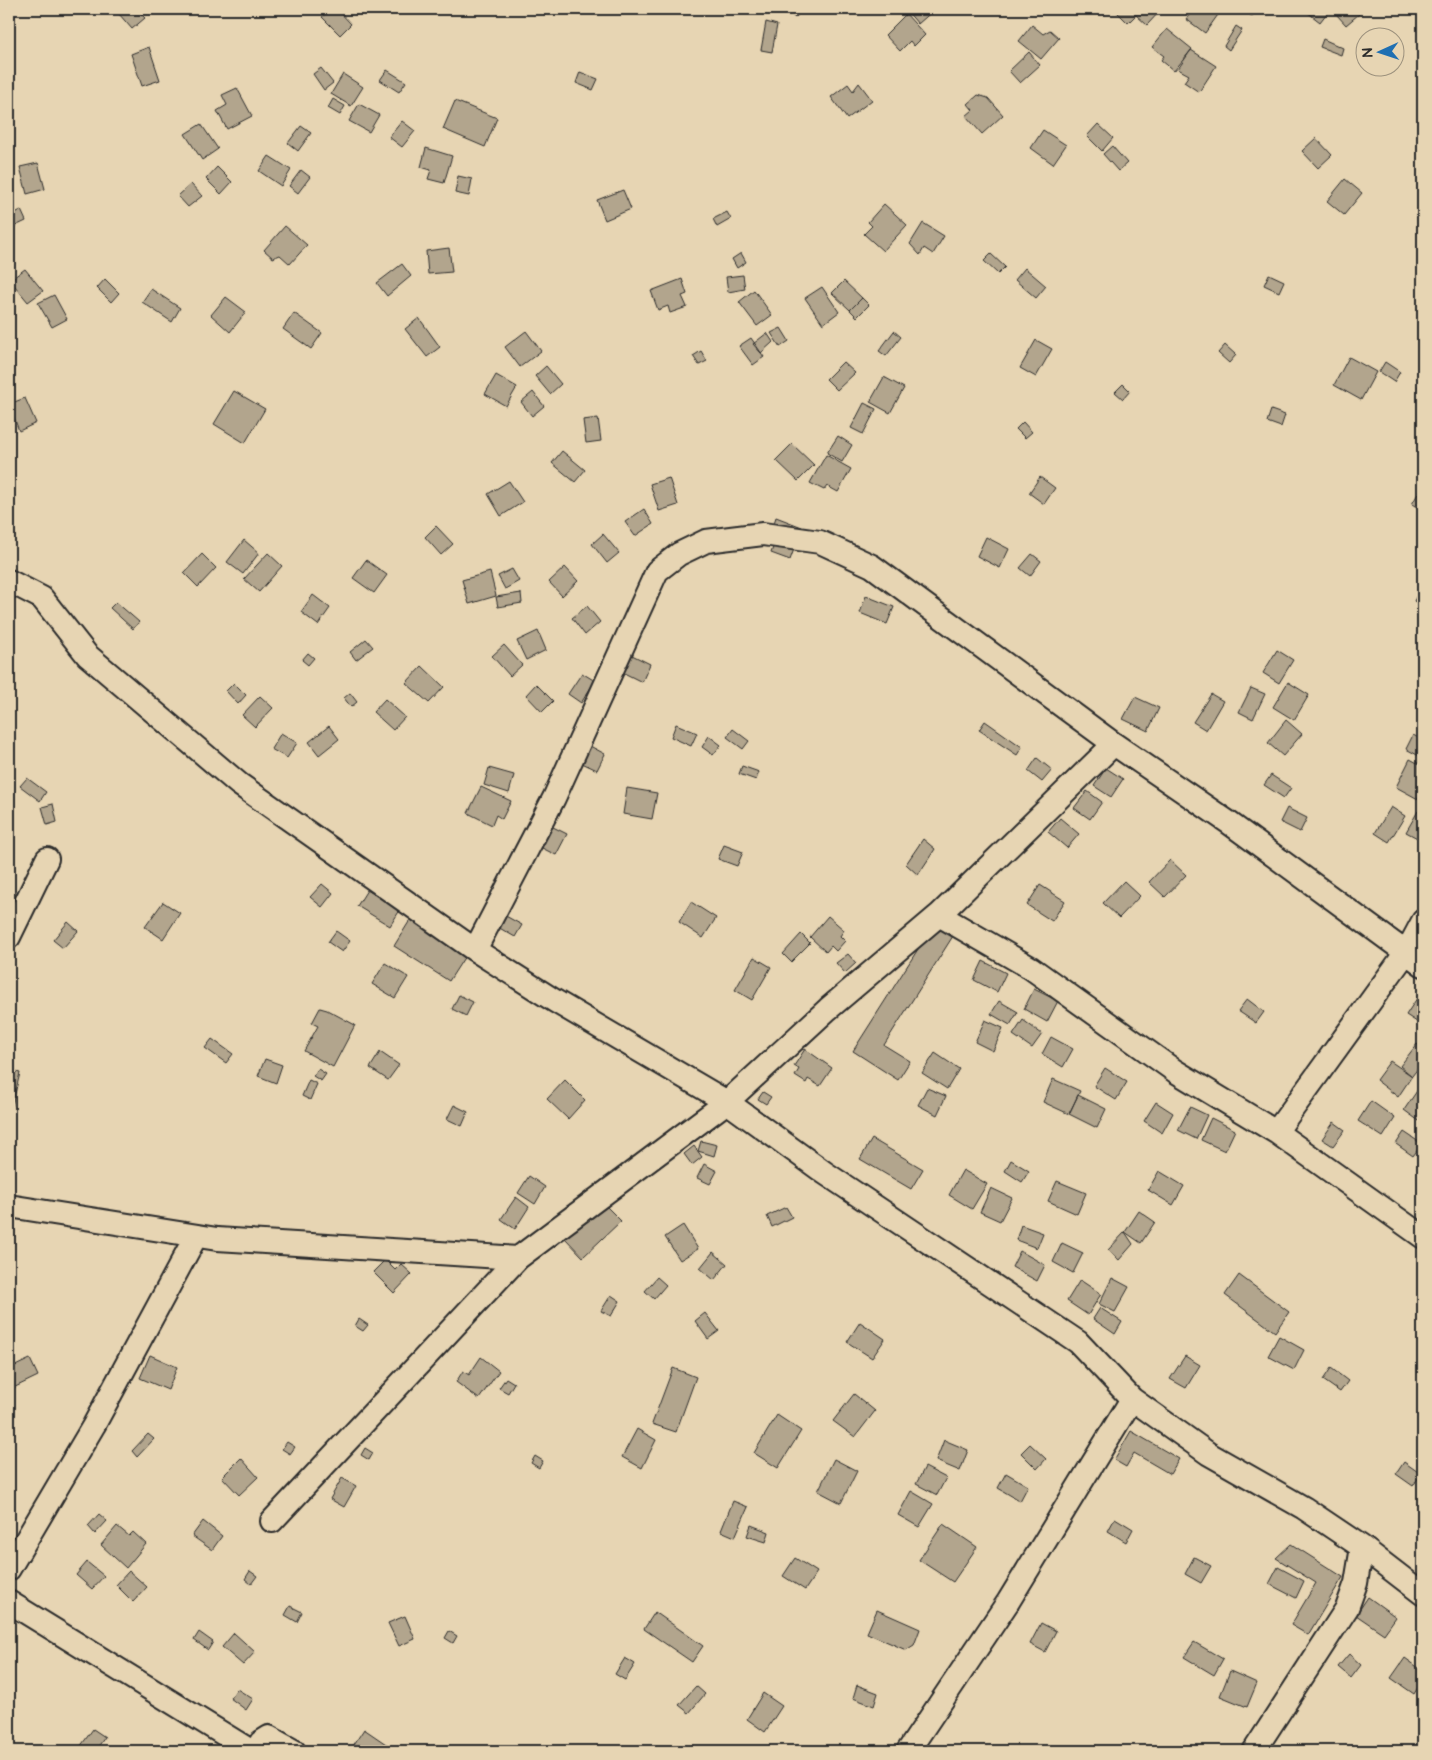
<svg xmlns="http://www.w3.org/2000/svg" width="1432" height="1760" viewBox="0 0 1432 1760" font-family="'Architects Daughter',sans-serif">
<rect width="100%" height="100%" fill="#e7d5b3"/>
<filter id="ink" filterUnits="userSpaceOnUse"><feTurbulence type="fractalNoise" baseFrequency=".02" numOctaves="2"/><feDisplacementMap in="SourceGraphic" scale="10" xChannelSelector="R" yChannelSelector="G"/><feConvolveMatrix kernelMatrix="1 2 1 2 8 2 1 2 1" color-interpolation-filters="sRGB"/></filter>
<g filter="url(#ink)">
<path fill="#b2a58d" stroke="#2b2b2b" d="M125 9H136L145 18 132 29 119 14Z
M331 9H337L351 24 340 35 322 17Z
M788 9H804L795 18 787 11Z
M909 9H935L918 24 907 11Z
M1116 9H1160L1161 10 1147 25 1136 15 1128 23 1115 10Z
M1191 9H1216L1220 12 1205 33 1186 19 1193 10Z
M1240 9H1256L1252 16Z
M1310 9H1330L1320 22 1307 12Z
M1341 9H1365L1346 25 1336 14Z
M906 14 925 35 914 46 910 41 900 51 885 35Z
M766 22 777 25 772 52 761 50Z
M1032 25 1043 34 1050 30 1059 38 1041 59 1019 41Z
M1236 26 1242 30 1229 50 1224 46Z
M1167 29 1192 49 1174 71 1161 60 1164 56 1152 47Z
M1323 39 1343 48 1341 55 1320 47Z
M149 47 160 80 142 86 131 54Z
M1191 50 1216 66 1199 92 1184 82 1189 75 1178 69Z
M1029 52 1040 65 1020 83 1009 71Z
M321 68 333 83 324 90 313 74Z
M387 70 406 82 399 92 380 80Z
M580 72 598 79 593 90 576 83Z
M343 74 363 87 351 106 331 94Z
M859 83 872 100 847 119 831 97 848 84 853 91Z
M237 88 252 116 227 129 217 111 227 105 222 95Z
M978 95 988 98 1003 115 982 134 966 116 973 110 968 104Z
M333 99 345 106 340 115 328 108Z
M455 101 497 118 485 147 443 129Z
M359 104 379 115 369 132 349 121Z
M402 121 415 131 402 147 389 137Z
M201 124 218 149 202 160 185 134Z
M1098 124 1113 138 1102 151 1087 136Z
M301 126 311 133 298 151 288 143Z
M1043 130 1066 145 1053 164 1031 148Z
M1316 138 1332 155 1318 168 1302 151Z
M1112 146 1127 163 1118 171 1103 154Z
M426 148 452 156 444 183 428 179 431 170 421 167Z
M269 156 291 170 281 186 259 171Z
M38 163 45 189 27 194 20 167Z
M217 167 232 182 221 194 206 179Z
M301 170 310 177 298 193 289 186Z
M458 176 472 179 469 196 455 193Z
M1345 179 1362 193 1344 215 1327 201Z
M191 184 202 196 188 207 178 196Z
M623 190 631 209 605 220 597 200Z
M884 204 907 225 883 251 864 234 872 226 868 222Z
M21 210 26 221 9 229V216Z
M727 212 731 219 717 227 713 219Z
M923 223 944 236 933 254 924 248 920 255 910 244Z
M285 226 307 245 290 264 280 255 273 258 264 250Z
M449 248 452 272 428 274 426 251Z
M741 253 746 262 737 268 732 259Z
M991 254 1005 267 998 274 984 261Z
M402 264 411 276 387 296 377 283Z
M1025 268 1046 286 1036 298 1015 280Z
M25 269 43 291 28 302 10 280Z
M1269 274 1284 281 1279 292 1264 285Z
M743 275 745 289 728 292 726 277Z
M105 279 119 293 111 302 97 288Z
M682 279 687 294 682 296 687 307 670 313 668 306 658 310 651 291Z
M844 281 862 298 850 310 832 293Z
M822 287 839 312 823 324 805 298Z
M151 289 180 308 172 322 142 302Z
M754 290 772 315 757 326 739 302Z
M54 295 67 319 52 327 38 303Z
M226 297 246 312 230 332 211 315Z
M862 298 869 305 857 317 850 310Z
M294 313 322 333 311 349 283 329Z
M419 318 440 347 427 357 405 329Z
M781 328 789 341 780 347 771 333Z
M526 331 541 351 520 367 505 347Z
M894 331 901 337 886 356 879 351Z
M767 333 773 342 761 353 753 344Z
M751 338 764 357 753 365 739 346Z
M1036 340 1052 349 1036 377 1020 368Z
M1225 345 1236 355 1229 363 1218 353Z
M701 351 707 361 699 365 693 356Z
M1349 357 1376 372 1361 400 1334 385Z
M843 362 855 373 837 390 826 379Z
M1385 362 1400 372 1394 382 1379 372Z
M546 366 561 384 550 394 535 376Z
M496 375 517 387 506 406 485 394Z
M884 377 904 388 890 413 870 402Z
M1123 384 1130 391 1123 399 1115 392Z
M1423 384V396H1422L1418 386Z
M234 391 265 409 245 443 214 424Z
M533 392 544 406 532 416 521 402Z
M25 398 36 423 19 431 9 404Z
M864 403 876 409 863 434 851 428Z
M1271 410 1285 415 1281 427 1267 422Z
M598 418 601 441 586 443 583 420Z
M1023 422 1032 432 1025 438 1016 429Z
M838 436 852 445 842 462 827 453Z
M792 444 814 465 798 481 776 460Z
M562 451 585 470 575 482 552 463Z
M826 455 851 469 838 492 827 486 824 490 810 483Z
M1040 477 1055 488 1044 504 1029 493Z
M669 478 678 505 659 511 650 484Z
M509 481 523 502 501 516 488 494Z
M1423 485V511L1412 504Z
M644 509 653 524 635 536 625 522Z
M776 517 802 527 790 560 771 553 776 539 771 532Z
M436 526 453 544 441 555 425 537Z
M603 534 619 553 607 563 592 544Z
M986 537 1009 549 1000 568 977 556Z
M244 540 259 553 243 574 227 562Z
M268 553 282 566 259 592 244 579Z
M202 554 216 568 198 587 184 573Z
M1032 554 1041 561 1030 576 1020 568Z
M366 560 387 575 374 593 353 578Z
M565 567 578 581 562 596 549 582Z
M512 569 519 581 505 589 498 576Z
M490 572 496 596 469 604 462 580Z
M1423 584V607L1414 601Z
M521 593 522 603 498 607 496 597Z
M313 595 330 608 318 625 301 612Z
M866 596 894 607 887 624 860 613Z
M116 602 139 622 133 629 110 608Z
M587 606 600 622 585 635 572 618Z
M538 631 546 650 526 660 517 641Z
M366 639 373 647 356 660 350 652Z
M504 645 522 665 510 676 492 656Z
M1277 650 1293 660 1279 683 1263 673Z
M308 653 314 658 308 665 302 660Z
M628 653 650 664 642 682 620 671Z
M422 666 444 687 429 703 406 683Z
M582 673 595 681 581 703 568 694Z
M1288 682 1309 695 1294 720 1273 707Z
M234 683 246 695 238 704 226 691Z
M536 684 553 701 542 712 526 695Z
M1251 688 1265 694 1253 719 1239 712Z
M350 693 357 702 351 707 344 698Z
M1211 694 1223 701 1206 730 1193 722Z
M260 696 273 708 255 727 242 715Z
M1135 697 1159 708 1148 731 1123 719Z
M385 699 405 717 393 730 373 712Z
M1286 720 1302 734 1283 756 1268 743Z
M985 721 1022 747 1017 755 979 730Z
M676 724 697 733 691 746 671 737Z
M329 726 339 739 319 755 309 742Z
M733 729 749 741 743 749 727 737Z
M281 733 297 743 287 758 271 749Z
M1413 735 1423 740V758L1406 749Z
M709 736 721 745 713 755 702 747Z
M590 746 605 754 597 770 582 763Z
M1037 758 1052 770 1042 782 1028 771Z
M1410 759 1423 766V790L1418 799 1396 787Z
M742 766 759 772 756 780 739 774Z
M489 768 514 775 509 793 484 785Z
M1106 768 1123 779 1111 797 1094 786Z
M1271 775 1291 788 1284 798 1264 785Z
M27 778 46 792 40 801 20 786Z
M481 787 511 801 502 819 496 815 492 825 468 813Z
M627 788 657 793 652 819 623 814Z
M1087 791 1102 802 1090 819 1074 808Z
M53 804 57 822 47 825 42 807Z
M1391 807 1405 816 1389 842 1375 833Z
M1287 808 1307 818 1300 832 1280 822Z
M1418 811 1423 814V841L1406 832Z
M1060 818 1079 834 1067 848 1048 832Z
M551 826 567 834 556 855 540 847Z
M923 839 935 849 918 875 906 864Z
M724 845 743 852 737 866 718 859Z
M1170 860 1186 875 1165 897 1149 882Z
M1124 881 1140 896 1119 918 1103 903Z
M322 884 333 893 322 907 310 897Z
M1040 885 1065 901 1052 921 1027 905Z
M367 890 400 910 390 926 357 906Z
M163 902 180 913 163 939 145 927Z
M691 902 716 918 703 938 679 922Z
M502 914 522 925 515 937 496 926Z
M828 916 844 930 840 936 845 941 836 951 831 946 826 952 810 937Z
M412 917 467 953 449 981 394 946Z
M68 922 78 931 63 948 53 940Z
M934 924 953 936 884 1045 910 1061 898 1080 853 1051Z
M336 931 350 941 342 952 328 942Z
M801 934 810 943 791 962 783 954Z
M848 954 856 963 845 973 836 963Z
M754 957 771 967 752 1000 735 990Z
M983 961 1006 973 997 992 974 980Z
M385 963 408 977 395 998 372 984Z
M1034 989 1058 1001 1047 1022 1024 1009Z
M1423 989V1026L1406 1015Z
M459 995 473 1002 466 1016 452 1009Z
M1247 999 1264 1012 1256 1023 1238 1011Z
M999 1001 1018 1012 1010 1025 991 1014Z
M320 1008 327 1010 355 1025 333 1067 304 1051 318 1026 312 1023Z
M985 1020 1003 1028 993 1051 975 1042Z
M1023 1020 1042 1034 1032 1048 1013 1035Z
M1051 1037 1073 1049 1063 1067 1042 1054Z
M212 1039 233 1054 226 1063 205 1048Z
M1417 1044 1423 1049V1062L1412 1076 1400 1066Z
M805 1049 832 1068 820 1086 808 1079 806 1083 795 1076 799 1069 794 1066Z
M380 1052 399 1065 388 1080 370 1068Z
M935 1053 959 1069 947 1089 922 1073Z
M265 1059 282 1065 276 1083 258 1076Z
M1390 1061 1412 1076 1398 1097 1376 1080Z
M1105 1068 1127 1082 1116 1100 1094 1086Z
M318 1069 326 1074 321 1081 313 1076Z
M9 1070 20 1073 12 1106 9 1105Z
M1053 1079 1080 1091 1069 1114 1043 1102Z
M309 1080 317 1084 310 1100 302 1096Z
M565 1080 585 1100 568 1119 547 1099Z
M1421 1085 1423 1087V1115L1419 1121 1404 1110Z
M927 1088 946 1096 937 1115 918 1105Z
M763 1092 771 1097 766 1104 758 1099Z
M1078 1095 1106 1109 1097 1128 1069 1114Z
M1371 1101 1395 1118 1383 1137 1358 1121Z
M1156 1102 1173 1113 1162 1133 1144 1121Z
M454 1105 468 1112 462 1126 447 1119Z
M1190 1107 1207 1115 1196 1139 1178 1130Z
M1211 1118 1235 1130 1225 1151 1201 1140Z
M1334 1122 1345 1130 1333 1146 1322 1139Z
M1404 1132 1422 1144 1413 1156 1396 1144Z
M872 1139 923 1169 911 1189 860 1159Z
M701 1141 717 1145 714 1156 698 1151Z
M694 1146 702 1157 692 1165 684 1154Z
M1011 1160 1029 1171 1022 1182 1005 1171Z
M704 1164 717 1171 710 1184 697 1178Z
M963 1170 987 1184 972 1209 949 1195Z
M1159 1171 1184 1186 1173 1205 1148 1190Z
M529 1176 545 1187 535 1204 518 1193Z
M1057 1181 1086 1193 1077 1214 1048 1201Z
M991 1188 1012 1198 1000 1221 980 1212Z
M516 1197 529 1207 515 1229 501 1219Z
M601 1201 621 1221 583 1257 564 1237Z
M786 1207 792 1217 772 1227 767 1216Z
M1139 1211 1155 1222 1141 1243 1125 1232Z
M683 1225 698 1249 680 1260 665 1237Z
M1021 1225 1043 1233 1037 1248 1016 1240Z
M1125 1232 1133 1244 1119 1260 1108 1250Z
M1062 1243 1083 1253 1073 1273 1053 1262Z
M1020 1251 1045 1265 1037 1281 1012 1267Z
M713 1252 727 1264 714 1280 700 1268Z
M385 1260 395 1270 401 1264 412 1274 394 1293 373 1272Z
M1239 1275 1289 1312 1275 1332 1225 1295Z
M657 1277 666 1285 654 1299 645 1291Z
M1112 1278 1129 1287 1115 1312 1099 1304Z
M1080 1280 1101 1294 1088 1315 1067 1301Z
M611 1295 620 1301 611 1316 601 1311Z
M1100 1308 1122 1322 1115 1334 1093 1319Z
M705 1313 719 1331 708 1339 695 1321Z
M359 1319 368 1325 363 1331 355 1326Z
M860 1322 885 1339 872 1358 847 1342Z
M1279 1336 1304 1350 1294 1370 1268 1356Z
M150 1355 177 1367 168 1390 140 1378Z
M1185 1356 1200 1365 1186 1388 1170 1379Z
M481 1357 499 1371 479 1399 456 1382 463 1371 469 1375Z
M30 1359 38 1376 9 1390V1369Z
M673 1368 696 1377 676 1432 652 1424Z
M1331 1368 1348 1381 1340 1392 1323 1380Z
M506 1378 514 1383 508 1393 499 1388Z
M854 1394 875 1411 855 1437 833 1421Z
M777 1415 801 1431 778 1468 754 1453Z
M637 1429 656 1440 642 1468 622 1457Z
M1131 1431 1179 1459 1170 1474 1134 1453 1126 1467 1114 1460Z
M148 1434 154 1439 137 1457 132 1451Z
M944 1440 968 1450 960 1471 936 1461Z
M287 1442 295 1447 290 1454 282 1449Z
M1030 1444 1046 1459 1037 1469 1021 1453Z
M365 1448 373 1453 369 1460 361 1455Z
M535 1456 543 1461 539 1468 531 1463Z
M241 1458 258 1477 239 1495 222 1477Z
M834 1459 857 1471 841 1503 818 1491Z
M1404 1462 1421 1474 1413 1486 1396 1474Z
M925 1467 946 1478 937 1495 916 1484Z
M1006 1473 1028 1486 1020 1501 998 1488Z
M342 1478 356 1486 344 1507 330 1499Z
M911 1491 933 1504 919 1527 898 1515Z
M733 1501 748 1507 735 1537 721 1531Z
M99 1514 107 1521 95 1534 88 1526Z
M1115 1518 1133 1529 1126 1542 1108 1531Z
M203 1521 222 1536 212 1550 192 1536Z
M943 1524 977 1547 953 1582 919 1560Z
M751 1525 769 1532 766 1542 747 1536Z
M117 1526 129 1536 133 1532 146 1544 126 1568 101 1545Z
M1291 1544 1343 1577 1308 1635 1291 1625 1316 1583 1276 1558Z
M1194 1557 1211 1566 1201 1583 1185 1574Z
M795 1558 817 1572 805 1590 783 1576Z
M87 1562 104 1576 92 1589 76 1575Z
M1278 1567 1304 1581 1296 1598 1269 1584Z
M129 1571 147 1587 133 1602 116 1585Z
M250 1571 257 1576 251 1584 245 1579Z
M1368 1597 1396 1617 1384 1634 1356 1615Z
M290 1606 302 1612 297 1622 285 1615Z
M877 1610 920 1629 914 1645 906 1650 867 1633Z
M655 1612 703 1646 692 1662 644 1629Z
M405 1616 415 1639 399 1646 388 1623Z
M1041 1623 1056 1631 1045 1652 1030 1644Z
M449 1631 457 1636 453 1643 445 1638Z
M199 1632 213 1642 208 1650 194 1640Z
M234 1633 255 1652 243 1665 222 1647Z
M1194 1642 1223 1659 1214 1675 1184 1657Z
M1349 1654 1361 1665 1351 1678 1338 1667Z
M625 1658 635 1664 625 1680 615 1674Z
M1405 1658 1423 1671V1679L1414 1694 1391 1678Z
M1230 1671 1257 1683 1247 1707 1220 1696Z
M857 1685 878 1693 874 1706 853 1698Z
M696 1686 705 1694 689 1713 679 1705Z
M237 1689 253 1699 246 1710 230 1698Z
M763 1693 782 1706 765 1732 747 1719Z
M93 1729 105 1737 95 1751H86L80 1747Z
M364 1729 389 1746 385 1751H355L351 1749Z"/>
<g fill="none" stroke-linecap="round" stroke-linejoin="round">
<g stroke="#2b2b2b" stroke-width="26">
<path id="minor" d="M9 581 42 598 87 655 239 784 475 950 555 1001 727 1102 825 1173 1078 1342 1132 1399 1209 1454 1304 1508 1362 1547 1423 1594
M939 915 1114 744
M9 937 47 859
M475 950 554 798 657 571 679 554 706 541 763 534 820 542 872 566 1114 744 1228 822 1423 965
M1276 1132 1423 1237
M9 1206 217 1239 518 1258 727 1102 828 1009 939 915 1031 968 1175 1071 1276 1132 1407 951 1423 921
M272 1521 518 1258
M9 1569 94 1425 196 1236
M9 1602 251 1751
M257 1751 261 1742 269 1737 294 1751
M908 1751 1008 1602 1132 1399
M1254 1751 1347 1608 1356 1583 1362 1547"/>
</g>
<use href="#minor" stroke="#e7d5b3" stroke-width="22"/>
</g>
</g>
<rect width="1432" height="1760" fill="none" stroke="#e7d5b3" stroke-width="30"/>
<rect x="15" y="15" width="1402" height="1730" fill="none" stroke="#2b2b2b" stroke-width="2" filter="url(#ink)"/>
<g transform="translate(1380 52) rotate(267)"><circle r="24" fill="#e7d5b3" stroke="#9c917d"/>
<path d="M0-4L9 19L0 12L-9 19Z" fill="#1f6fb2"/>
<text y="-8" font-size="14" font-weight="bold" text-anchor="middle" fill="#2b2b2b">N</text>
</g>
</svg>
